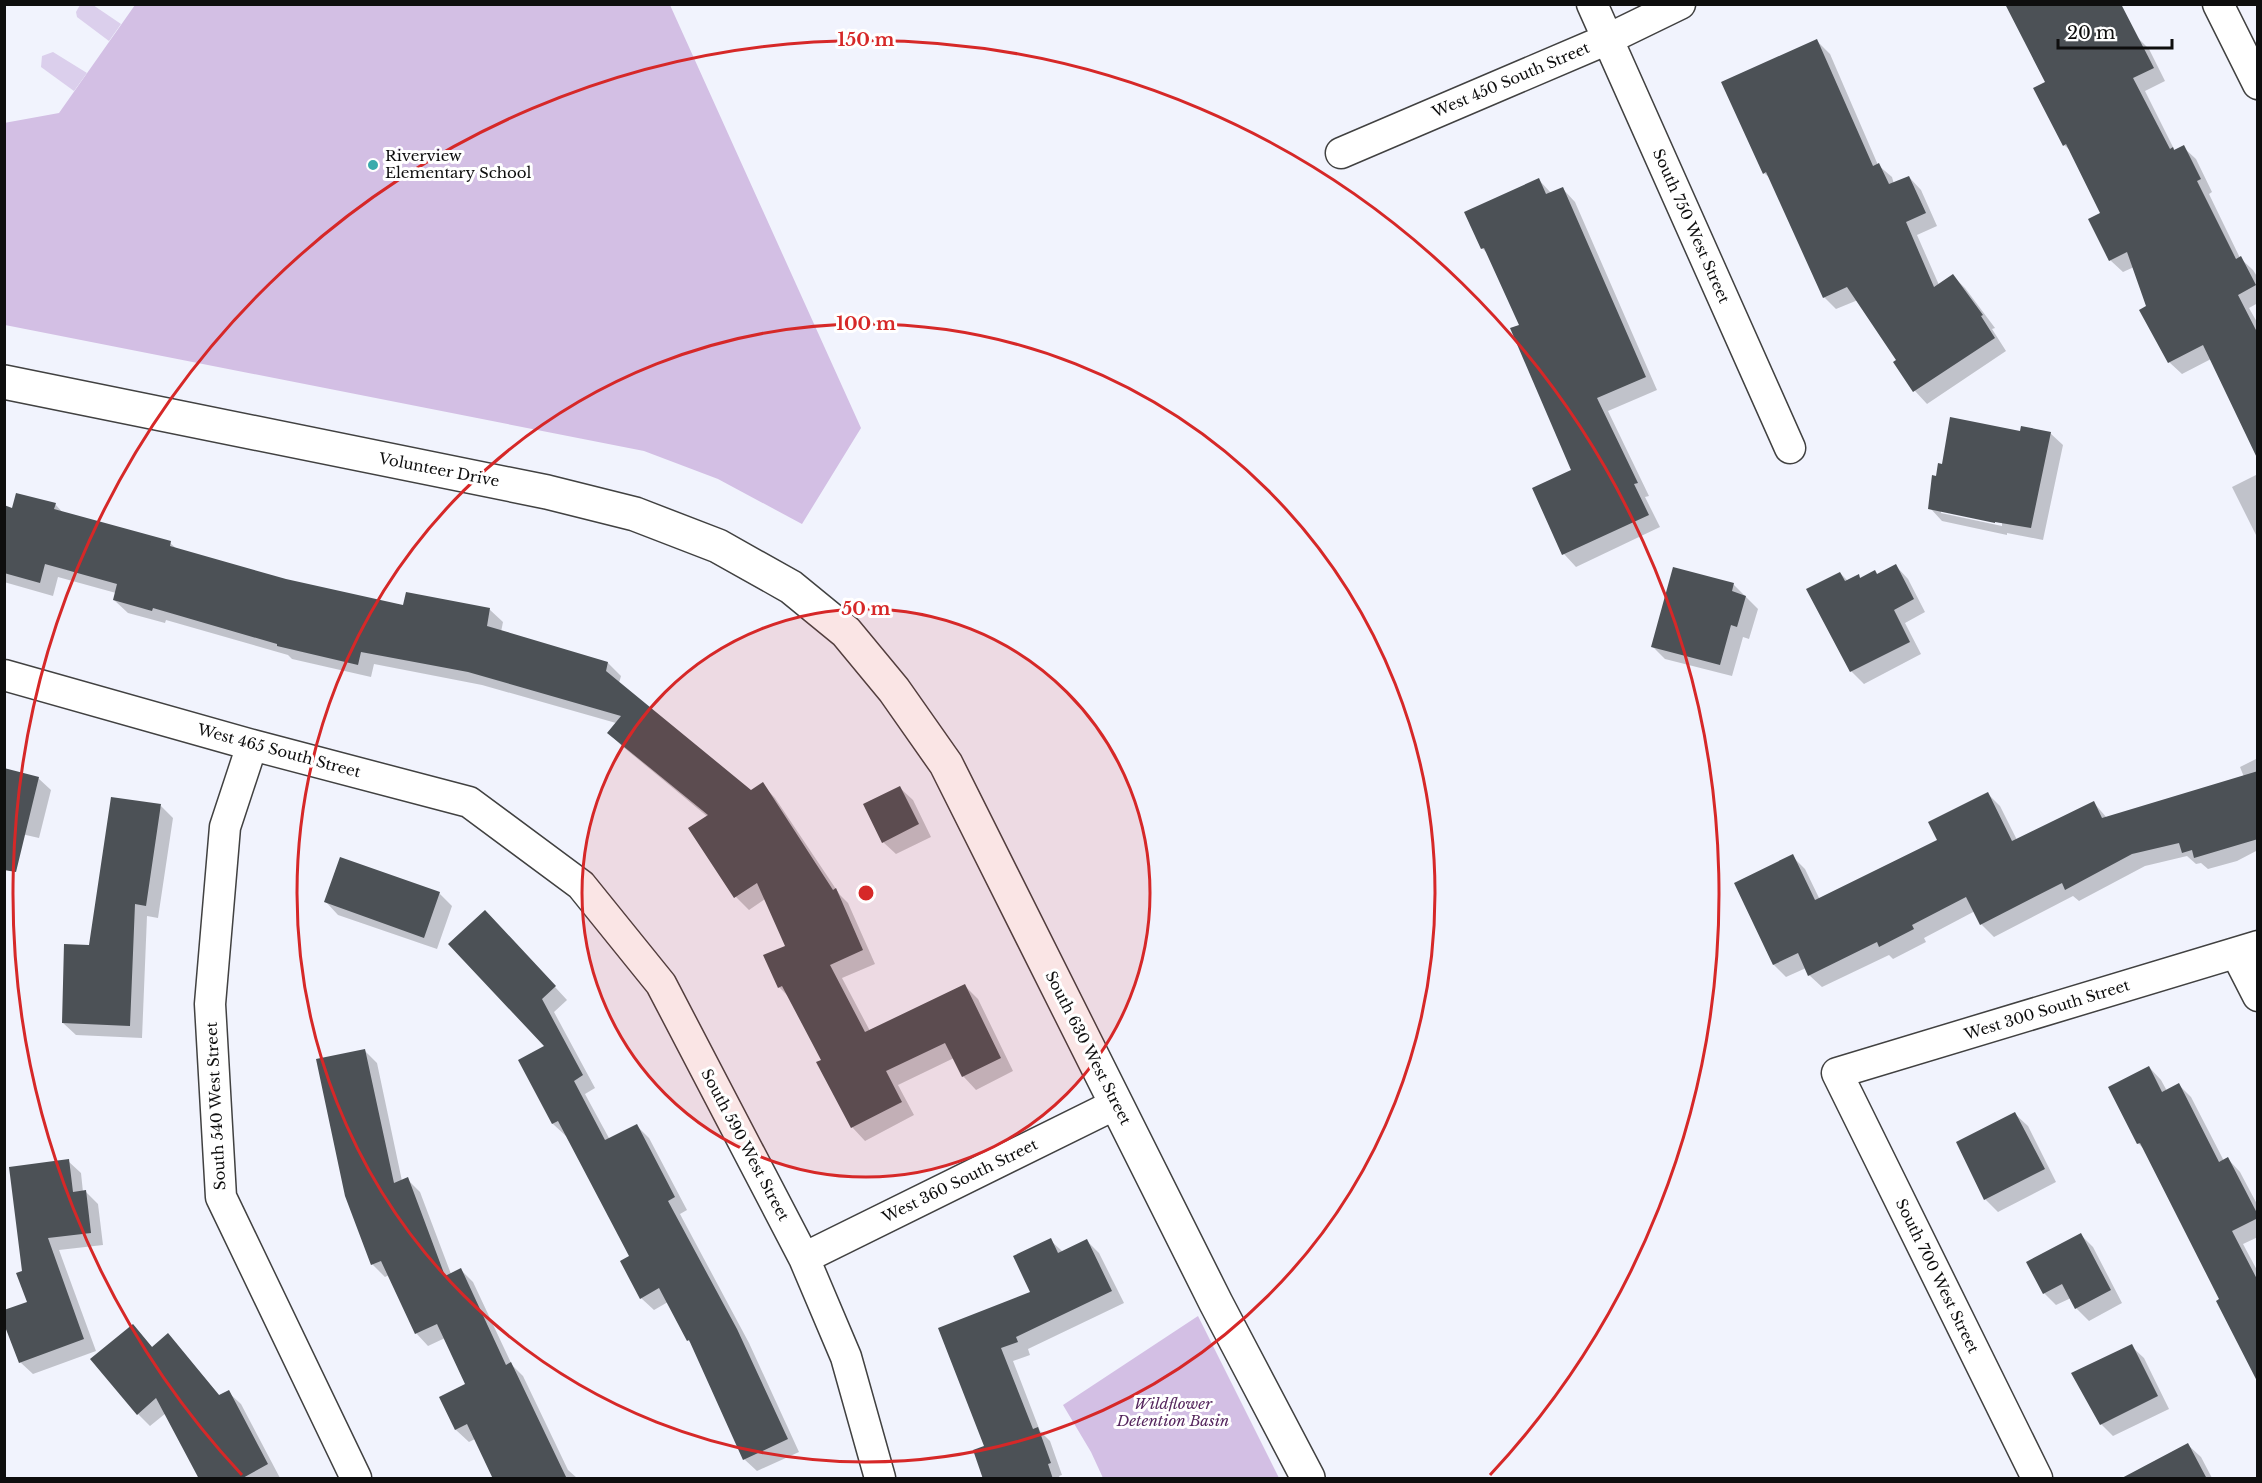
<svg xmlns="http://www.w3.org/2000/svg" width="2262" height="1483" viewBox="0 0 2262 1483" font-family="'Libre Baskerville',serif">
<rect width="100%" height="100%" fill="#f1f3fd"/>
<path fill="#d3bfe4" d="M135 5H670L861 428 802 524 718 479 644 451 5 325 4 123 59 113Z
M1198 1316 1279 1478H1103L1091 1452 1063 1405Z"/>
<path fill="#dbcfec" d="M80 5H93L121 24 109 41 77 17 76 12Z
M53 52 87 73 74 91 41 67 42 56Z"/>
<path fill="#0003" fill-rule="evenodd" d="M2137 37 2149 49 2165 81 2145 91 2175 151 2183 147 2196 159 2212 192 2209 194 2240 258 2253 270 2258 278V303L2249 308 2258 324V457L2211 359 2182 374 2169 362 2134 267 2123 272 2110 260 2102 214 2072 152 2064 145Z
M1817 41 1830 54 1878 165 1892 177 1894 184 1909 177 1921 190 1937 226 1917 235 1939 285 1953 276 1965 288 1995 328 1992 329 2006 351 1927 404 1915 391 1895 363 1898 360 1858 300 1836 309 1824 297 1772 180 1764 173Z
M1539 180 1551 193 1563 189 1575 202 1657 390 1608 411 1649 496 1645 497 1660 527 1576 567 1564 554 1572 471 1521 326 1488 254 1482 248Z
M2021 433H2050L2063 445 2043 540 2007 533V535L1942 521 1930 508 1938 477ZM1941 510 2002 523V526L1941 513Z
M2258 474V539L2232 487Z
M55 504 64 514 170 543 178 550 285 580 404 607 489 609 503 622 501 632 608 663 621 676 619 683 751 791 762 784 775 798 840 895 848 903 875 964 842 978 870 1031 964 985 978 999 1013 1071 976 1090 963 1076 954 1058 898 1085 914 1115 865 1141 852 1127 823 1061 789 997 779 987 787 946 765 899 749 910 736 897 690 829 708 817 622 746 609 733 616 723 482 685 374 664 371 677 292 659 288 655 166 620 165 623 128 613 114 600 116 593 58 577 53 596 4 582V507L13 509Z
M1896 566 1908 579 1925 612 1905 623 1921 654 1864 684 1851 671 1840 573 1848 581 1858 576 1861 579 1878 575Z
M1733 584 1758 609 1749 639 1743 637 1732 676 1665 659 1652 646Z
M2258 758V850L2237 861 2208 869 2201 863 2196 864 2187 856 2145 866 2079 901 2073 896 1994 937 1981 924 1975 911 1924 938 1926 942 1893 959 1889 955 1822 987 1809 975 1806 968 1786 977 1774 965 1736 883 1792 856 1805 869 1820 900 1939 840 1988 794 2000 806 2017 840 2094 803 2107 818 2244 777 2240 767Z
M38 778 51 790 39 838 4 830Z
M900 788 913 800 931 837 896 854 883 842Z
M161 806 173 818 158 918 147 916 142 1038 76 1035 63 1023 90 946Z
M439 893 452 906 437 949 338 915 326 902Z
M497 924 567 1000 554 1012 595 1088 585 1094 610 1140 637 1126 649 1138 687 1210 680 1214 749 1343 799 1452 757 1471 744 1459 693 1345 688 1340 668 1302 654 1310 641 1298 631 1257 567 1135 566 1136 553 1124 520 1061 547 1047Z
M365 1051 377 1063 402 1181 407 1179 420 1192 451 1274 461 1270 473 1282 512 1365 523 1376 568 1470 577 1478H495L475 1439 469 1442 456 1430 441 1397 467 1385 445 1338 428 1346 416 1333 389 1275 385 1277 372 1264Z
M2149 1067 2161 1080 2167 1091 2179 1085 2191 1097 2224 1161 2228 1159 2240 1172 2258 1206V1237L2243 1244 2258 1272V1364L2221 1300 2145 1150 2138 1143Z
M2015 1114 2028 1126 2056 1182 1998 1212 1985 1199Z
M68 1161 81 1173 83 1192H86L98 1204 103 1245 59 1250 96 1351 33 1374 20 1362 29 1303Z
M2081 1235 2093 1247 2122 1303 2089 1321 2076 1308 2071 1298 2056 1305 2044 1293Z
M1050 1240 1063 1252 1087 1241 1099 1253 1124 1303 1028 1349 1030 1355 1013 1361 1040 1431 1050 1441 1062 1475 1059 1476 1060 1478H985L986 1447 939 1329 1032 1292Z
M133 1326 153 1348 168 1335 220 1396 228 1392 241 1404 280 1478H201L166 1413 150 1426 138 1414Z
M2131 1346 2144 1358 2169 1409 2113 1436 2101 1424Z
M2188 1445 2201 1457 2212 1478H2133Z"/>
<path fill="#4c5156" d="M2005 4H2121L2154 68 2133 78 2170 149 2173 147 2174 150 2184 145 2201 179 2197 181 2236 259 2241 256 2256 285 2238 295 2258 334V460L2203 345 2168 363 2139 310 2146 306 2127 252 2109 261 2088 219 2100 213 2066 144 2063 146 2033 88 2045 82Z
M1817 39 1873 166 1879 163 1889 184 1909 176 1926 213 1906 222 1934 287 1953 274 1983 315 1981 316 1995 338 1913 392 1893 362 1896 360 1847 287 1823 298 1766 172 1763 174 1721 82Z
M1539 178 1546 194 1563 187 1646 377 1597 398 1638 483 1634 484 1649 515 1562 555 1532 488 1571 470 1510 328 1519 325 1484 248 1481 249 1464 212Z
M1950 417 2020 431 2021 426 2051 432 2031 528 1995 522V523L1928 509 1932 475 1936 476 1938 463 1942 464Z
M16 493 56 503 54 509 171 541 170 546 286 579 403 605 406 592 490 608 487 626 608 662 606 671 751 790 763 782 833 890 836 888 863 950 830 965 865 1032 965 984 1001 1058 962 1077 945 1043 886 1071 902 1102 851 1128 816 1062 821 1060 782 986 778 988 763 955 785 946 757 883 734 898 688 828 708 815 607 733 621 716 468 672 361 652 358 665 277 646V644L153 608 152 611 113 600 117 584 45 564 40 583 4 573V505L12 508Z
M1896 564 1914 599 1894 610 1910 642 1850 672 1806 589 1840 572 1845 581 1859 574 1860 578 1875 570 1877 574Z
M1673 567 1734 583 1732 591 1746 596 1737 627 1731 625 1720 665 1651 647Z
M4 768 39 777 16 872 4 870Z
M2258 771V839L2194 858 2192 850 2182 853 2179 843 2132 854 2065 890 2062 883 1980 925 1966 897 1912 925 1914 929 1879 947 1877 942 1808 976 1798 953 1773 965 1734 883 1793 854 1815 900 1937 840 1928 822 1988 792 2012 841 2094 801 2102 818Z
M900 786 919 824 882 843 863 804Z
M111 797 161 804 146 906 135 904 130 1026 62 1023 64 944 89 945Z
M340 857 440 892 424 938 324 902Z
M485 910 556 986 542 999 583 1075 574 1081 605 1140 637 1124 675 1197 668 1201 737 1329 788 1439 743 1460 689 1340 687 1341 659 1288 640 1299 620 1261 629 1256 558 1121 552 1124 518 1060 544 1046 448 944Z
M365 1049 394 1183 408 1177 445 1276 461 1268 506 1365 511 1362 567 1479H493L467 1424 455 1430 439 1397 465 1384 437 1324 415 1334 381 1261 371 1265 345 1196 316 1059Z
M2149 1066 2162 1092 2179 1083 2219 1162 2228 1157 2258 1215V1218L2232 1231 2258 1281V1383L2216 1301 2219 1299 2140 1143 2137 1144 2108 1087Z
M2015 1112 2045 1169 1984 1200 1956 1142Z
M69 1159 73 1192 86 1190 91 1233 48 1238 84 1339 19 1363 4 1324V1310L27 1302 16 1273 22 1271 9 1167Z
M2081 1233 2111 1290 2075 1309 2062 1284 2043 1294 2026 1262Z
M1051 1238 1058 1253 1087 1239 1112 1291 1016 1337 1018 1342 1001 1348 1033 1429 1038 1427 1051 1463 1048 1464 1053 1479H983L973 1450 984 1446 938 1328 1030 1292 1013 1256Z
M133 1324 152 1347 168 1333 219 1395 229 1390 268 1464 241 1479H199L156 1398 137 1415 90 1359Z
M2132 1344 2158 1396 2100 1425 2071 1373Z
M2188 1443 2207 1479H2120Z"/>
<g fill="none" stroke-linecap="round" stroke-linejoin="round">
<g stroke="#414141" stroke-width="33">
<path id="minor" d="M1592 4 1790 448
M2218 4 2258 84
M1341 153 1608 39 1680 4
M4 675 252 745 469 802 581 885 661 984 804 1258 846 1357 880 1478
M252 745 225 827 210 1004 221 1197 356 1478
M2236 953 2258 996
M804 1258 1116 1104
M2037 1478 1837 1073 2258 946"/>
</g>
<g stroke="#414141" stroke-width="36">
<path id="tertiary" d="M4 382 547 492 635 514 718 546 791 587 846 632 894 690 946 764 1216 1303 1308 1478"/>
</g>
<use href="#minor" stroke="#fff" stroke-width="30"/>
<use href="#tertiary" stroke="#fff" stroke-width="33"/>
</g>
<circle cx="866" cy="893" r="284" fill="#d62828" fill-opacity=".12"/>
<g fill="none" stroke="#d62828" stroke-width="3">
<circle cx="866" cy="893" r="284"/>
<circle cx="866" cy="893" r="569"/>
<path d="M242 1475A853 853 0 1 1 1490 1475"/>
</g>
<circle fill="#38abac" stroke="#fff" stroke-width="2" cx="373" cy="165" r="6"/>
<g text-anchor="middle" stroke-width="6" stroke-linejoin="round" paint-order="stroke">
<g font-size="15" fill="#0e0e0e" stroke="#fff">
<text transform="translate(1511 80) rotate(-23)" y="5">West 450 South Street</text>
<text transform="translate(1691 226) rotate(66)" y="5">South 750 West Street</text>
<text transform="translate(439 470) rotate(11)" y="5">Volunteer Drive</text>
<text transform="translate(279 751) rotate(15)" y="5">West 465 South Street</text>
<text transform="translate(2047 1010) rotate(-17)" y="5">West 300 South Street</text>
<text transform="translate(1088 1048) rotate(63)" y="5">South 630 West Street</text>
<text transform="translate(216 1106) rotate(-93)" y="5">South 540 West Street</text>
<text transform="translate(745 1145) rotate(62)" y="5">South 590 West Street</text>
<text transform="translate(960 1181) rotate(-26)" y="5">West 360 South Street</text>
<text transform="translate(1937 1276) rotate(64)" y="5">South 700 West Street</text>
</g>
<g font-size="15" fill="#0e0e0e" stroke="#fff" text-anchor="start">
<text x="385" y="161">Riverview<tspan x="385" dy="17">Elementary School</tspan></text>
</g>
<g font-size="15" font-style="italic" fill="#56275e" stroke="#fff">
<text x="1173" y="1409">Wildflower<tspan x="1173" dy="17">Detention Basin</tspan></text>
</g>
</g>
<circle cx="866" cy="893" r="9" fill="#d62828" stroke="#fff" stroke-width="3"/>
<g font-size="18" text-anchor="middle" font-weight="bold" fill="#d62828" stroke="#fff" stroke-width="6" stroke-linejoin="round" paint-order="stroke">
<text x="866" y="46">150 m</text>
<text x="866" y="330">100 m</text>
<text x="866" y="615">50 m</text>
</g>
<rect width="2262" height="1483" fill="none" stroke="#0e0e0e" stroke-width="12"/>
<path d="M2058 39v9h114v-9" fill="none" stroke="#0e0e0e" stroke-width="3"/>
<text x="2067" y="39" font-size="18" fill="#0e0e0e" stroke="#ffffff" stroke-width="4.5" paint-order="stroke">20 m</text>
</svg>
